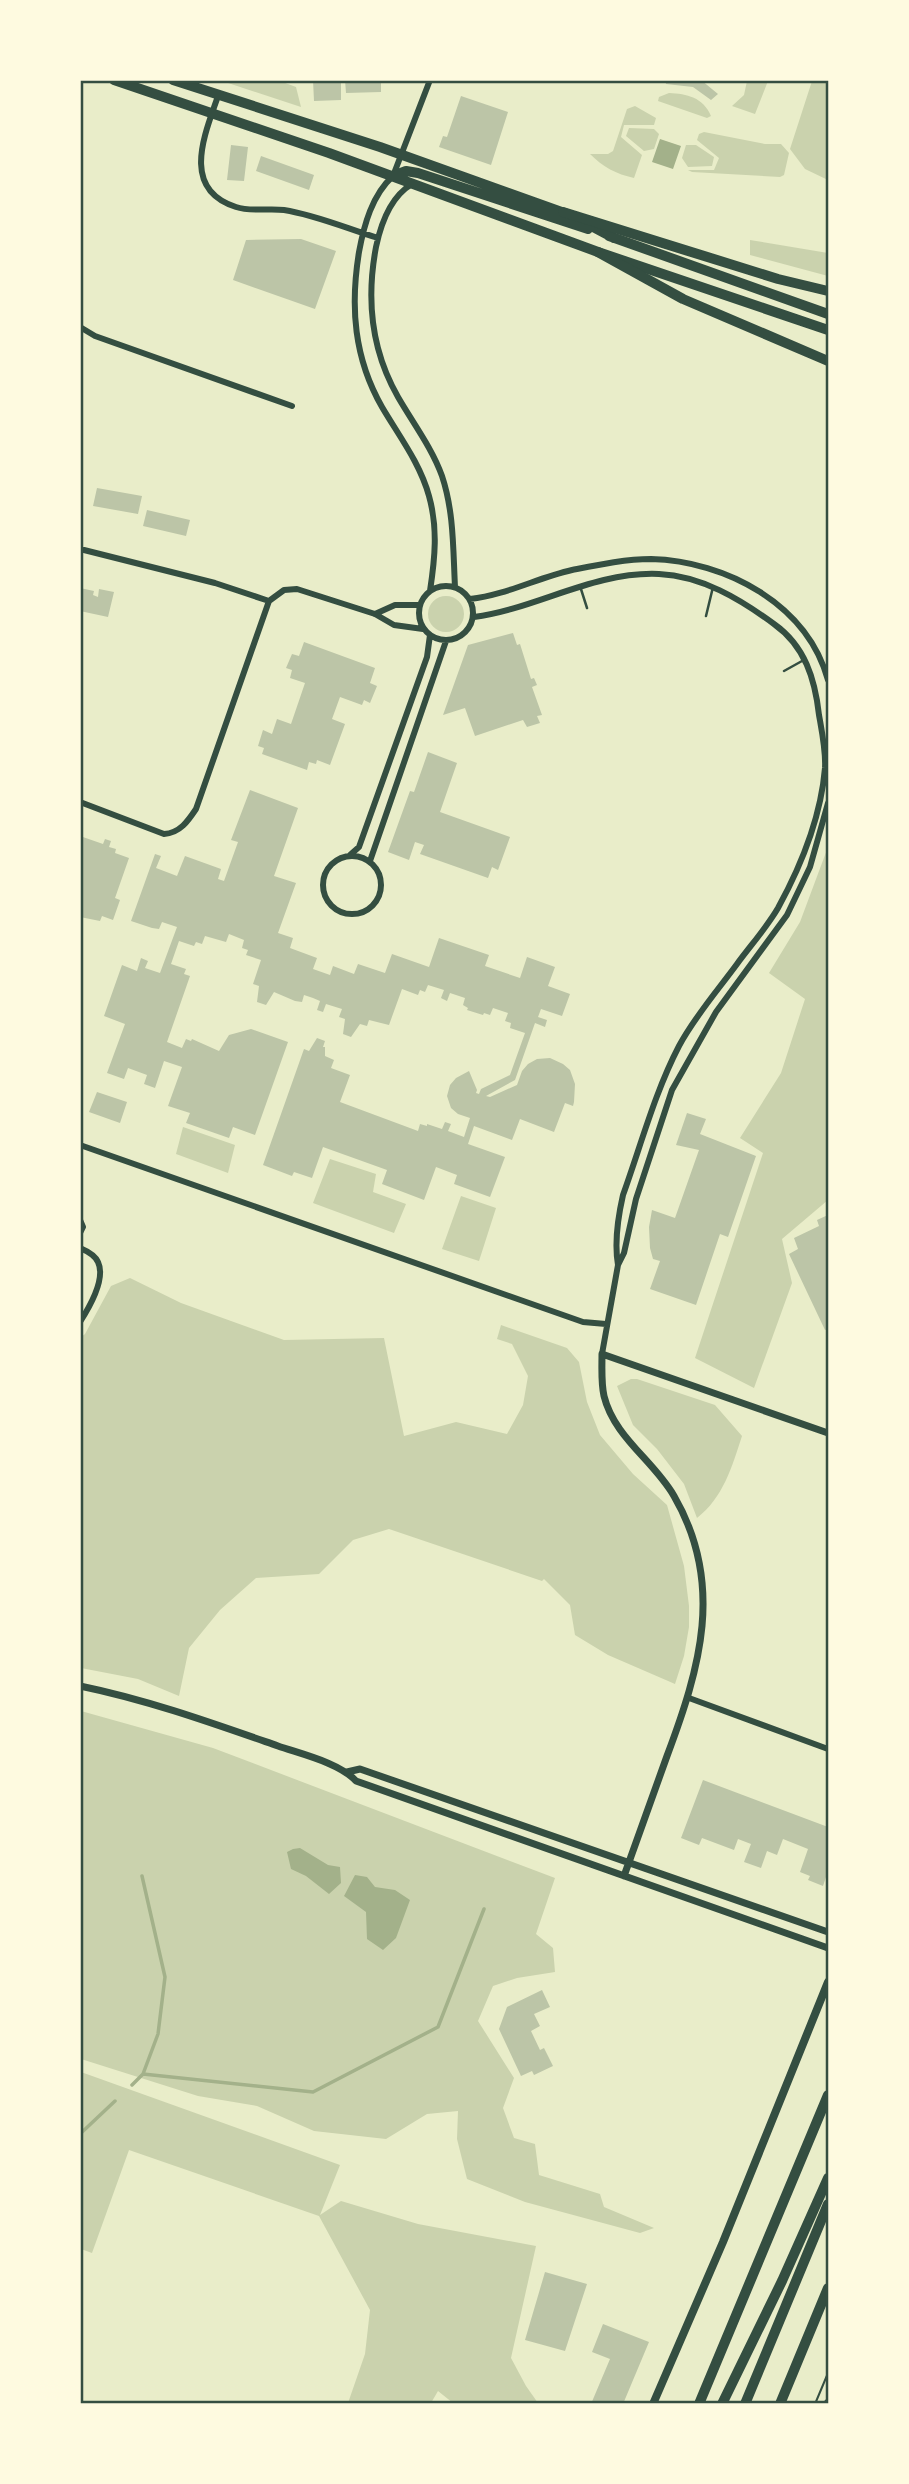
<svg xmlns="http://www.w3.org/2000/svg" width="909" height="2484" viewBox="0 0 909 2484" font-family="'Public Sans',sans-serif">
<rect width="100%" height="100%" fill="#e9edc9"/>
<path fill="#cad2ad" d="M222 81H280L296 87 301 107Z
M747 81H768L755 114 732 106 744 95Z
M812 81H828V180L805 169 790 149Z
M669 93C687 94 703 97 711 116L707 118 658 101 659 97Z
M635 106 656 118 654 125H624L621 137 642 155 634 178C616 174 603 167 590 154H608L613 151 627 109Z
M629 128 654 129 659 134 654 149 644 151 626 136Z
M704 132 765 144H781L789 153 784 175 780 177 692 172 688 170H714L719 158 697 140 699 134Z
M686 145H696L714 157 712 166 688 167 682 158Z
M750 240 828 253V276L750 255Z
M428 614a18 18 0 1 1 36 0a18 18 0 1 1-36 0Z
M828 847V1200L782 1239 792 1283 754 1388 695 1358 763 1153 740 1138 781 1073 805 999 769 973 800 922Z
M183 1127 235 1145 228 1173 176 1154Z
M330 1159 376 1174 373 1192 406 1204 394 1233 313 1203Z
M461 1196 496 1208 479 1261 442 1249Z
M130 1278 181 1303 284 1340 384 1338 404 1436 456 1422 507 1434 523 1405 528 1376 512 1344 497 1339 501 1325 567 1348 579 1362 587 1402 600 1435 633 1474 667 1505 684 1566 689 1606V1627L684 1656 675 1684 608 1655 575 1635 570 1605 544 1579 542 1581 389 1529 353 1540 319 1574 256 1578 220 1610 189 1648 179 1696 138 1679 81 1668V1337L85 1334 111 1286Z
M631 1379H637L715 1405 742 1436C732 1467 723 1498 697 1518L684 1484 657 1449 633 1425 617 1386Z
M81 1711 213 1748 555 1878 536 1934 553 1948 555 1972 517 1978 493 1986 478 2021 514 2078 503 2108 514 2138 535 2144 539 2175 600 2194 604 2207 654 2228 640 2233 525 2202 467 2179 457 2139 458 2111 427 2114 386 2139 314 2131 257 2106 198 2096 81 2059Z
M81 2072 340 2165 320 2215 341 2201 418 2224 536 2246 511 2358 526 2386 538 2403H453L438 2391 431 2403H348L365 2354 370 2310 319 2216 129 2150 92 2253 81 2249Z"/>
<path fill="#a3b18a" d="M660 139 681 146 673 169 652 162Z
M300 1848 328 1865 340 1867 341 1883 329 1894 306 1876 291 1869 287 1852 293 1849Z
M355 1875 367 1877 375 1887 395 1890 410 1900 396 1938 383 1950 367 1939 366 1912 344 1896Z"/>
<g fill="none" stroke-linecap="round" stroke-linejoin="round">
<path stroke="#a3b18a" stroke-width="3.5" d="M143 2074 313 2092 438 2027 484 1909
M132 2085 143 2074 158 2034 165 1977 142 1876
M80 2134 115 2101"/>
</g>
<path fill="#bcc5a7" d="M313 80H341V100L314 101Z
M345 80H381V92L346 93Z
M665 80H701L718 94 711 100 693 87 666 84Z
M461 96 508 112 491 165 439 147 443 136 447 137Z
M231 145 248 147 244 181 227 180Z
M261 156 314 175 309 190 256 171Z
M301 239 336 251 315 309 233 280 246 240Z
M97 488 142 496 138 514 93 506Z
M147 510 190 520 186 536 143 526Z
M80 588 94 591 93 595 98 597 99 589 114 592 108 617 80 611Z
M513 633 517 645 520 644 531 679 534 678 537 685 532 687 542 715 537 716 540 723 527 727 523 720 475 736 465 708 443 715 468 645Z
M304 642 375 668 370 683 377 686 370 703 364 700 362 705 340 697 332 719 345 724 330 765 317 760 316 764 309 762 307 770 262 754 264 748 258 746 263 730 272 734 277 719 291 724 305 683 290 678 292 670 286 668 292 654 299 656Z
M428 752 457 763 440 812 510 837 498 870 492 867 488 878 420 854 424 845 415 842 409 860 388 852 410 791 414 792Z
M250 790 298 808 274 876 296 883 278 933 293 938 290 948 317 958 313 969 330 975 333 966 354 974 358 964 385 973 392 954 429 967 439 938 489 955 485 966 520 978 527 957 555 967 548 986 570 994 562 1016 541 1009 538 1017 547 1020 545 1027 535 1023 515 1080 486 1096 490 1097 517 1085 522 1071 528 1064 537 1059 550 1058 563 1064 570 1070 575 1084 574 1102 573 1106 565 1103 554 1132 520 1119 512 1140 474 1126 468 1144 505 1157 490 1197 454 1184 457 1175 436 1167 424 1200 382 1184 387 1170 323 1147 312 1178 294 1172 292 1176 263 1165 304 1049 309 1051 317 1038 325 1041 323 1047H325V1056L334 1060 331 1068 350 1075 340 1102 418 1131 420 1124 427 1126V1124L442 1129 445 1122 451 1124 448 1131 464 1137 470 1118 458 1114 451 1108 447 1096 450 1085 456 1078 469 1071 477 1090 476 1093 479 1094 481 1089 510 1075 525 1033 510 1028 511 1023 505 1021 508 1013 493 1008 490 1015 484 1013 483 1015 467 1010 468 1008 463 1005 465 998 450 993 447 1001 441 998 444 990 428 985 425 992 420 990 418 995 402 989 389 1025 369 1020 367 1026 360 1024 351 1037 343 1034 345 1019 339 1017 342 1009 326 1004 323 1012 317 1010 320 1001 313 998 304 995 302 1002 295 1001 274 992 266 1005 257 1002 259 986 253 984 261 960 246 955 248 950 242 948 244 940 229 934 226 942 205 936 202 944 196 942 194 946 179 941 171 964 186 969 184 974 190 976 167 1042 182 1048 186 1039 191 1041 192 1039 219 1051 229 1035 251 1029 288 1042 255 1135 233 1127 229 1138 186 1123 190 1113 168 1106 182 1067 164 1061 155 1088 144 1084 147 1075 128 1068 124 1079 107 1073 125 1024 104 1016 122 965 137 971 141 958 148 961 145 968 160 973 177 927 162 922 159 929 152 928 131 921 155 854 161 856 156 868 177 876 185 856 221 869 218 879 224 881 238 842 231 840Z
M80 836 103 844 105 839 111 841 109 847 116 849 115 853 129 858 115 898 120 900 113 920 102 916 100 921 80 917Z
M97 1092 127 1102 120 1123 89 1112Z
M687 1113 706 1119 700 1134 756 1156 728 1237 720 1234 696 1305 650 1289 660 1261 653 1259 650 1248 649 1227 652 1210 675 1218 699 1150 676 1145Z
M828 1215V1329L825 1330 789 1254 798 1249 794 1238 819 1226 817 1220Z
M703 1780 828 1827V1871L823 1886 808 1880 810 1876 800 1872 808 1849 783 1839 777 1855 767 1851 761 1868 744 1862 751 1844 738 1839 734 1850 702 1838 699 1845 681 1838Z
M542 1990 550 2007 534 2014 540 2026 531 2031 540 2050 544 2048 553 2066 534 2075 532 2071 521 2076 499 2029 507 2007Z
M545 2272 587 2284 565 2351 525 2340Z
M603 2324 649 2342 623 2404H591L610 2359 592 2352Z"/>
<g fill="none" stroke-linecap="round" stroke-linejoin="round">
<path stroke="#344e41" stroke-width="2" d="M815 2404 828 2373"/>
<path stroke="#344e41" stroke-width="2.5" d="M580 586 587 608
M706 616 713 587
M784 671 802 661"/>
<path stroke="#344e41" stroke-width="6" d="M430 80 393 176C372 195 364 225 359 252 350 307 354 358 382 407 399 436 420 463 429 496 438 528 435 558 430 591
M218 96C205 134 180 189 236 207 251 212 269 208 284 210 316 215 348 229 378 238
M412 184C390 197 381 223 376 247 366 300 371 350 398 397 413 423 432 448 442 476 454 512 453 549 455 587
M80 327 95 336 292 406
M84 550 215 583 269 601
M419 613a27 27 0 1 1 54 0a27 27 0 1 1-54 0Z
M470 599C506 595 537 578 572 570 597 565 625 559 651 559 726 561 807 604 828 680
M375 614 395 605H420
M474 617C536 609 594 571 659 574 702 576 740 599 774 624 805 646 815 679 819 715 822 732 826 751 825 768 821 816 801 866 778 908 767 927 751 945 737 964 718 990 695 1016 679 1046 655 1092 641 1145 623 1195 618 1217 614 1242 618 1265
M80 802 164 834C180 833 188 821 196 809L269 601 284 590 297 589 375 614 394 625 423 629
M350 855 359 847 427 657 430 635
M323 885a29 29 0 1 1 58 0a29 29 0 1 1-58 0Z
M370 861 446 641
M80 1145 583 1322 606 1324
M80 1220 83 1227 80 1233
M80 1248C87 1251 95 1255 98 1262 106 1279 89 1308 80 1322
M602 1354 618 1265 624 1253 636 1199 672 1090 716 1012 787 915 810 867 828 803
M689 1698 828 1749"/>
<path stroke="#344e41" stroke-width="7" d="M80 1686C148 1700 212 1723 278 1746 301 1754 340 1763 356 1781L828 1948
M347 1772 360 1769 828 1932
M624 1876C638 1836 653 1796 667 1756 700 1668 725 1584 674 1496 654 1461 614 1437 604 1396 601 1383 602 1368 602 1354L828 1433"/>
<path stroke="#344e41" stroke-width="8" d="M653 2404 723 2242 828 1982
M828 2404V2403"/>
<path stroke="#344e41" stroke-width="10" d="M114 80 329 153 598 252 828 330
M173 80 380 147 570 215
M393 176 406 171 418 173 588 229
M584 222 614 238
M609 236 828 314"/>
<path stroke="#344e41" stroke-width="10" d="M563 212 778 279 828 291
M598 252 683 299 828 361
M699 2404 828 2095
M722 2404 782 2281 828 2178
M745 2404 828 2204
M780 2404 828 2288"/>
</g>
<rect width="909" height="2484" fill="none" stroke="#fefae0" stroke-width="164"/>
<rect x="82" y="82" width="745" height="2320" fill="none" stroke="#344e41" stroke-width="2.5"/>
</svg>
